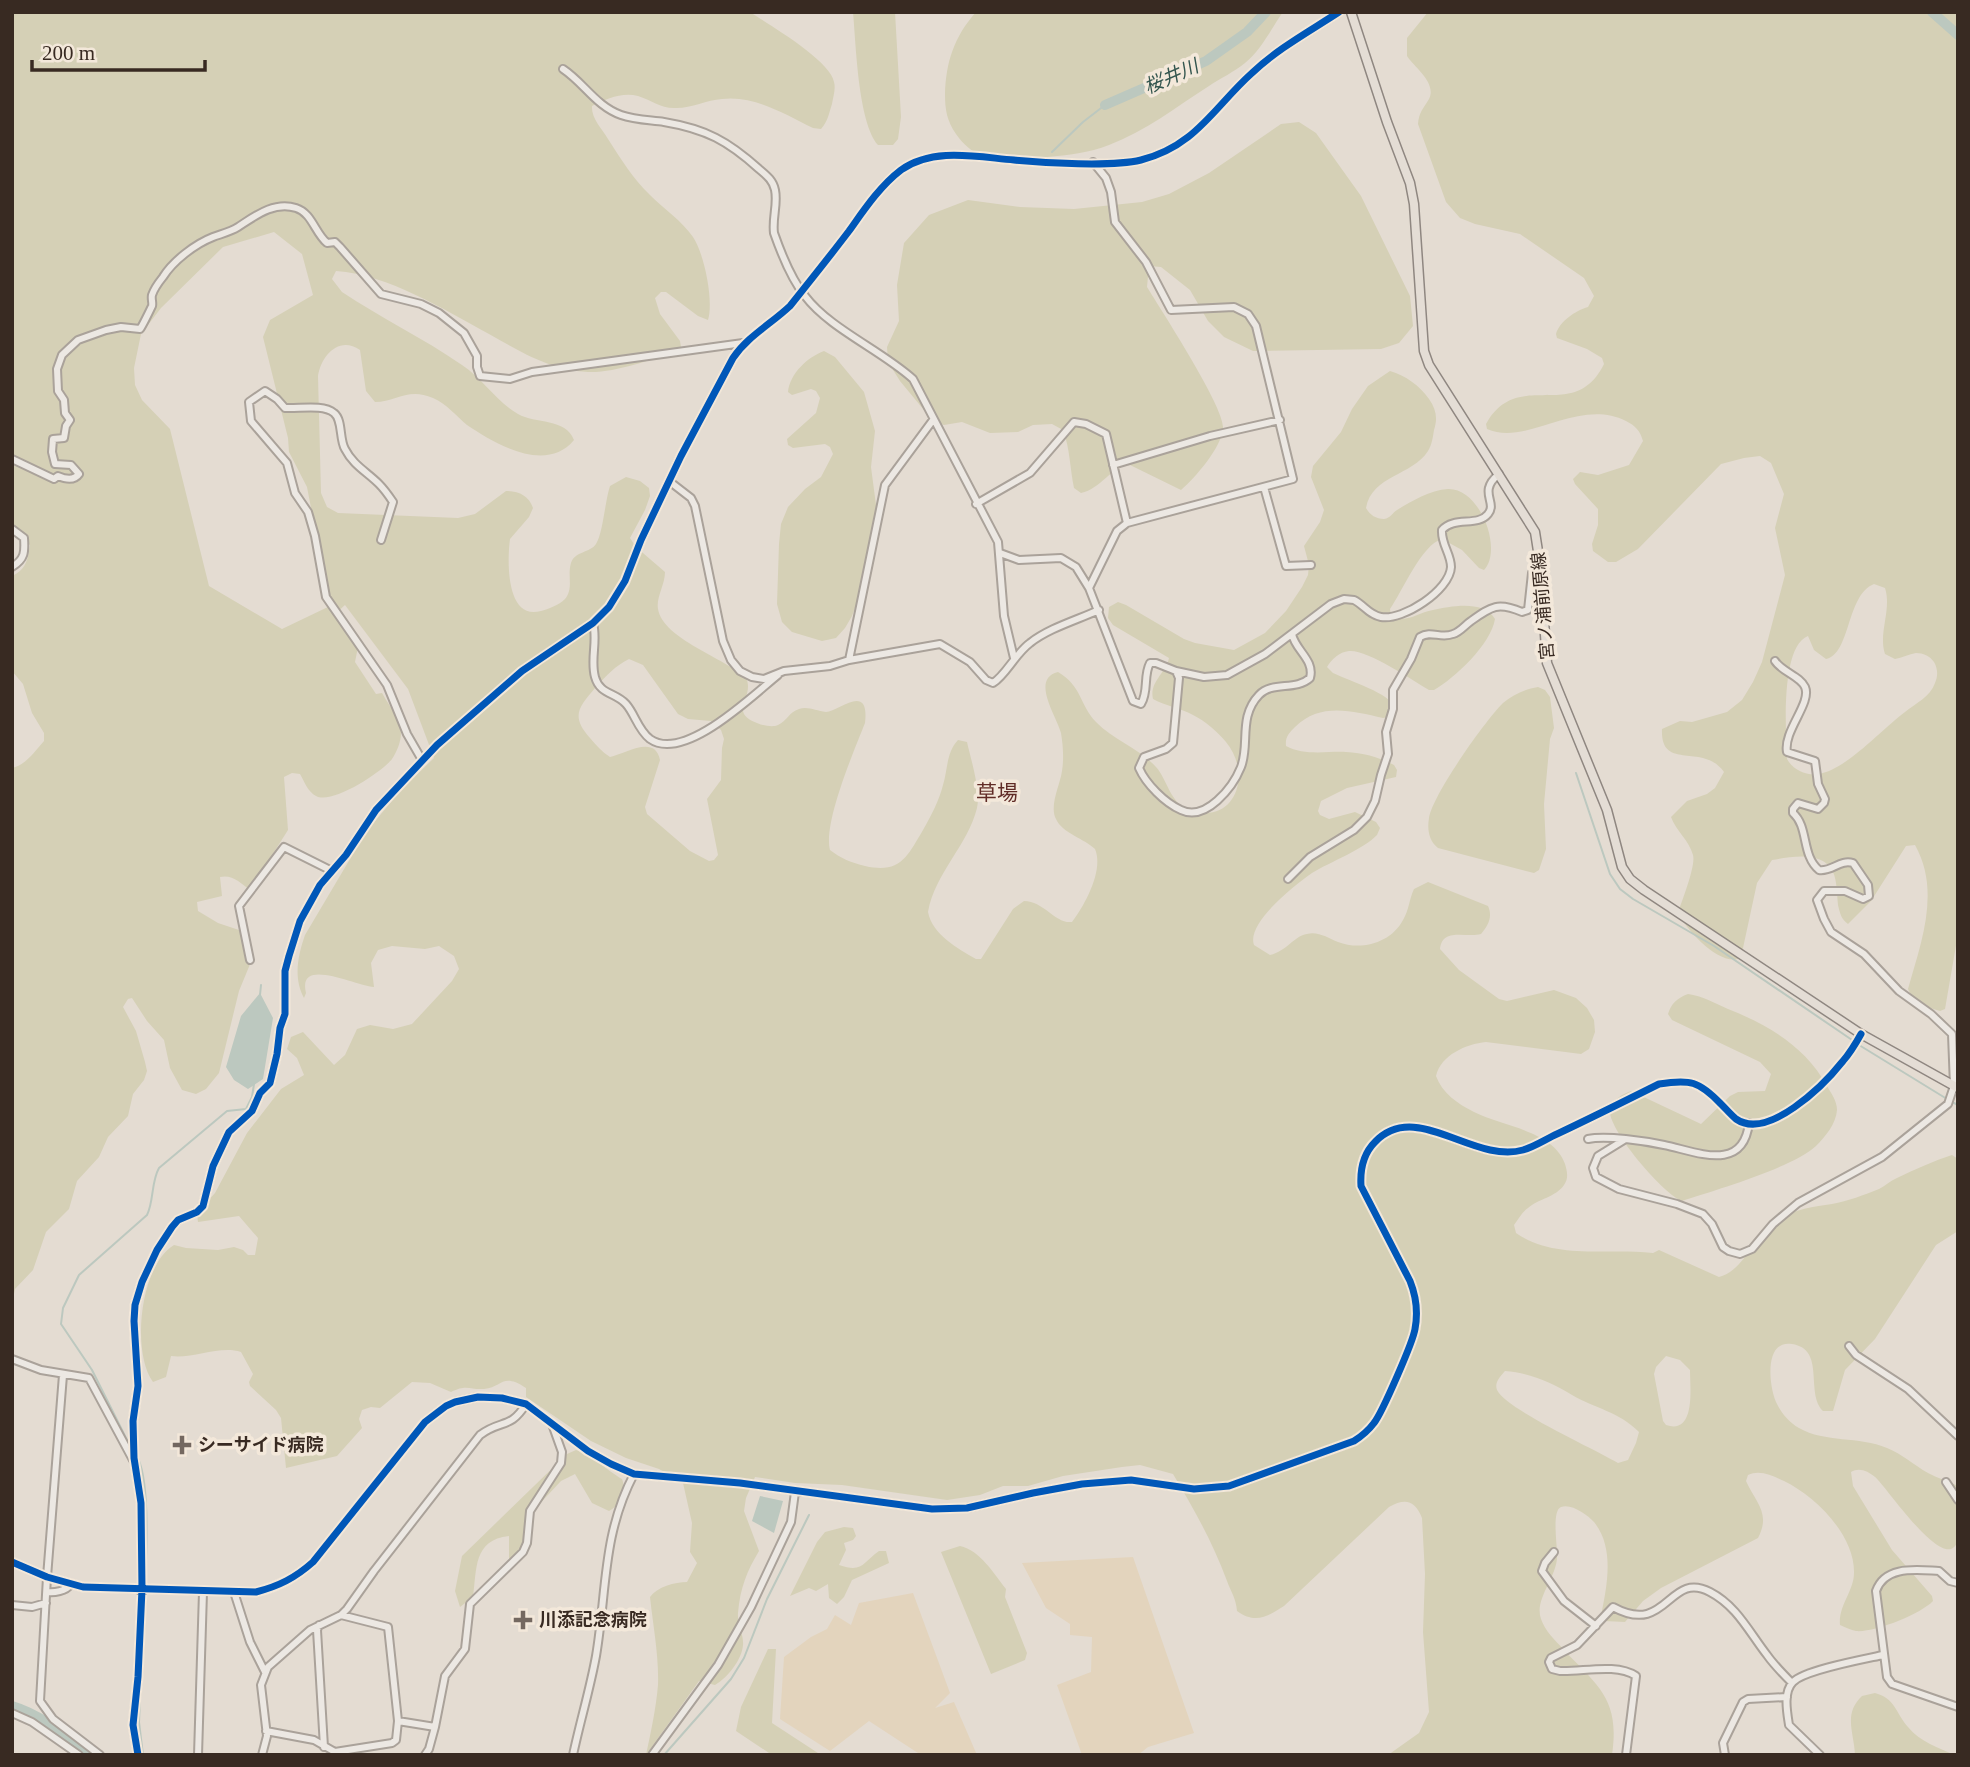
<svg xmlns="http://www.w3.org/2000/svg" width="1970" height="1767" viewBox="0 0 1970 1767" font-family="'Times New Roman','Noto Sans JP',serif">
<rect width="100%" height="100%" fill="#e4dcd2"/>
<path fill="#d5d0b6" fill-rule="evenodd" d="M12 12H750C769 25 830 60 834 82 836 89 833 97 832 104 829 113 828 121 821 129L813 128C784 114 754 95 722 99 706 100 690 109 674 108 660 108 651 100 638 96 622 92 606 99 592 106 591 118 602 129 608 139 621 159 633 179 650 195 664 209 682 221 693 237 704 253 714 301 708 320L698 316 666 292H661L655 298 660 314 680 341 681 347 677 353C649 359 616 373 588 372 550 370 521 352 489 334 443 309 389 275 336 271L332 279 342 292C381 318 423 338 462 365 483 379 497 402 518 414 535 424 566 418 574 440 546 474 495 444 467 425 456 416 447 404 433 398 408 387 396 402 375 402L366 391 360 350C339 335 321 356 318 376L321 493 327 507 338 513 458 518 475 514 506 491C519 491 529 496 533 508L529 517 510 539C507 561 506 621 541 611 548 609 559 605 565 599 574 588 567 576 571 563 575 551 590 553 596 544 603 533 605 501 610 486L626 477 640 481 649 488 650 496 645 510 630 538 636 547 665 572C665 585 656 597 658 609 663 639 725 658 746 678 753 692 739 705 744 714 748 722 770 729 778 725 787 721 789 712 799 709 808 706 816 711 826 712 838 712 870 681 865 723 854 751 823 823 830 850 840 858 852 863 865 866 900 874 907 857 923 830 931 816 939 801 943 785 948 769 946 753 958 740L967 742C971 760 981 791 977 808 968 845 935 873 928 912 932 934 958 949 976 959H981L1013 909 1024 901C1044 901 1055 924 1072 922 1085 905 1104 870 1095 849 1085 839 1062 833 1056 819 1049 806 1060 785 1062 771 1064 759 1063 745 1061 733 1057 717 1030 679 1058 672 1082 686 1079 704 1096 722 1113 740 1139 748 1156 767 1167 779 1170 802 1187 809 1233 828 1254 776 1226 742 1218 732 1205 721 1193 715 1180 708 1166 706 1153 699 1149 682 1166 673 1169 658L1113 625 1108 618 1109 607 1118 602 1126 605 1184 639 1195 643 1234 650 1265 633 1286 611 1302 587 1308 575 1309 565 1304 546 1320 522 1324 510 1311 477 1313 466 1341 432 1352 409 1368 386 1390 371C1406 376 1419 385 1429 399 1436 409 1438 418 1434 430 1433 436 1432 445 1428 451 1412 476 1372 475 1366 508 1370 515 1376 519 1384 519 1391 518 1392 513 1397 510 1412 501 1430 490 1448 489 1481 488 1503 551 1484 570L1479 568 1462 550 1442 539C1422 544 1402 592 1390 609L1391 617C1408 623 1417 613 1433 610 1452 606 1484 600 1495 619 1491 644 1455 678 1434 690H1429C1413 680 1366 649 1349 651 1339 652 1332 659 1327 667L1333 673C1350 681 1389 693 1396 708L1389 717 1383 718C1352 711 1320 702 1295 727 1289 733 1285 737 1286 746 1304 756 1327 751 1346 752 1363 753 1379 757 1394 765L1397 770 1396 777 1347 788 1321 801 1318 811 1320 815 1329 819 1355 812 1376 822 1380 828 1377 835C1364 849 1330 862 1312 873 1295 885 1246 923 1254 945L1270 955C1287 951 1294 936 1307 934 1318 931 1328 938 1338 942 1361 951 1391 943 1403 920 1409 910 1409 900 1414 889L1428 882 1488 906C1493 917 1488 926 1481 934 1467 938 1442 927 1440 949L1459 970 1499 999 1507 1001 1554 990 1576 998 1587 1008 1594 1020 1595 1032 1589 1049 1581 1054 1486 1042C1466 1044 1441 1055 1436 1076 1442 1093 1458 1104 1474 1112 1502 1126 1554 1131 1565 1164 1567 1171 1569 1178 1564 1185 1556 1197 1538 1199 1528 1208 1522 1212 1518 1220 1514 1225L1516 1233C1555 1260 1608 1248 1653 1253L1659 1250 1719 1277C1743 1271 1753 1239 1771 1224 1788 1210 1812 1207 1832 1204 1848 1201 1864 1195 1879 1189 1885 1186 1890 1181 1897 1178 1915 1169 1934 1161 1952 1155L1958 1159V1231L1936 1245 1875 1339 1845 1370 1833 1411H1823C1805 1393 1826 1349 1792 1344 1763 1339 1769 1389 1777 1404 1782 1414 1789 1422 1799 1428 1825 1443 1859 1436 1887 1448 1902 1454 1914 1465 1928 1473 1937 1478 1948 1481 1958 1486 1958 1500 1961 1526 1958 1540 1947 1579 1884 1483 1875 1477 1868 1471 1859 1467 1851 1472L1853 1486 1892 1550 1932 1596 1933 1601C1921 1614 1873 1633 1856 1631 1851 1630 1845 1627 1840 1625 1838 1606 1854 1591 1854 1573 1855 1535 1815 1496 1784 1481 1773 1476 1760 1469 1748 1475L1746 1481C1756 1503 1771 1513 1758 1538L1661 1588 1643 1601 1625 1622 1604 1621 1601 1616C1607 1586 1615 1548 1594 1522 1588 1515 1571 1503 1561 1507 1551 1511 1558 1548 1557 1558 1556 1578 1534 1600 1541 1619 1545 1631 1555 1640 1563 1649 1599 1687 1620 1699 1612 1755H1388L1419 1733 1429 1712 1423 1632 1425 1574 1422 1518C1415 1500 1405 1498 1389 1507L1284 1606C1267 1617 1255 1624 1237 1611 1236 1598 1231 1592 1227 1581 1213 1543 1194 1509 1173 1474L1140 1465 1122 1467 1063 1476 1028 1486H1003L980 1495 947 1500 842 1485 795 1483 755 1477 746 1498 744 1511 759 1551C747 1571 740 1588 738 1613 737 1624 744 1635 743 1645 742 1660 727 1678 715 1685L699 1681 646 1755C651 1732 656 1708 658 1685 659 1655 653 1626 650 1597 657 1587 675 1582 687 1582L697 1563 690 1552 692 1523 683 1483 659 1469 626 1458 591 1441 526 1397V1388C502 1372 503 1387 484 1389 470 1390 467 1384 451 1392L430 1383 412 1382 380 1408 371 1407 362 1410 359 1419 362 1428 337 1456 286 1468 281 1418 276 1410 250 1386 249 1382 253 1374 241 1352C220 1345 193 1359 171 1356L166 1377 153 1382C131 1352 140 1265 174 1245L186 1248 218 1250 234 1247 243 1250 248 1255H255L258 1238 239 1216 198 1222 197 1213 215 1193 247 1133 281 1089 304 1075 297 1058 287 1049 291 1037 303 1032 334 1065 345 1055 357 1029 370 1025 393 1029 412 1024 452 981 459 969 454 956 439 946 425 949 392 946 378 950 371 963 374 987C355 986 297 956 306 993L304 998C293 978 298 955 305 935L366 832 401 790 434 758 408 689 345 605 334 615 358 647 355 662 376 694 382 693C388 704 401 720 401 733 401 741 397 752 392 759 382 772 332 805 316 796 308 792 304 781 300 774L292 773 284 777 288 830 250 890C241 883 232 874 220 877L222 896 197 902 198 911 218 923 242 931 253 957 239 991 219 1073 206 1089 196 1094 182 1090 170 1068 164 1040 147 1021 132 998 128 999 123 1007 136 1031 145 1062 147 1071 144 1080 133 1094 128 1116 108 1137 99 1157 77 1181 69 1209 46 1232 33 1270 15 1289 12 1304 14 1328 12 1337V768C26 765 35 751 44 741V733L32 713 23 684 12 671V576C26 570 28 559 30 545L12 535ZM274 232 302 254 313 295 270 320 263 337 288 438 289 452 307 487 330 606 282 629 209 586 170 429 142 400 135 385 134 368 141 334 161 308 223 247ZM629 659 643 665 678 714 688 719 711 721 721 730 724 739 722 748 721 780 707 799 718 855 714 860 709 861 690 851 647 814 645 807 660 760C655 734 625 754 610 757 602 752 596 745 590 738 570 716 579 707 596 687 607 675 615 666 629 659ZM1666 1356 1680 1360 1690 1370C1690 1388 1696 1435 1666 1425L1663 1421 1654 1374 1656 1367ZM1505 1371C1530 1373 1551 1382 1572 1395 1596 1409 1618 1411 1639 1432L1636 1443 1628 1460 1618 1463C1595 1449 1507 1410 1497 1390 1494 1382 1501 1376 1505 1371Z
M853 12H895L901 117 898 139 893 145H878C858 122 856 44 853 12Z
M976 12H1283C1271 29 1261 50 1245 63 1234 72 1221 78 1209 86 1176 107 1146 131 1109 145 1089 153 1068 155 1047 157 1010 162 979 167 956 134 947 121 945 110 945 94 946 62 954 37 976 12Z
M1428 12H1958V934L1945 1009 1940 1011C1927 1007 1914 1003 1908 989 1921 943 1941 891 1915 845L1906 846 1871 901 1848 924C1841 919 1840 913 1838 905 1837 895 1837 880 1833 872 1823 850 1790 857 1772 860L1757 883 1743 948 1738 959C1717 964 1687 930 1678 913 1682 900 1696 866 1693 855 1689 840 1676 831 1671 817L1687 801 1707 794 1715 788 1724 772C1703 742 1660 772 1662 729L1680 721 1692 722 1727 712 1742 700 1753 682 1762 662 1785 575 1775 528 1784 494 1771 463 1760 456 1744 458 1721 464 1638 549 1616 562H1608L1593 551 1592 544 1598 525V509L1575 484 1573 479 1580 472 1598 475 1629 465 1643 441C1640 431 1636 426 1626 421 1577 397 1527 447 1487 429L1486 424C1518 366 1574 425 1604 364L1602 358 1587 349 1557 338 1556 334C1560 321 1575 311 1588 307L1594 296 1584 278 1520 234 1475 224 1460 218 1446 202 1418 124C1419 112 1423 109 1429 99 1437 83 1415 68 1407 56V38ZM1874 584 1885 588C1892 610 1878 633 1885 654L1895 659C1902 658 1909 654 1916 653 1923 653 1930 656 1934 662 1938 669 1938 676 1935 683 1930 697 1916 703 1905 712 1882 729 1847 769 1819 774 1806 776 1793 770 1787 759 1786 732 1780 647 1808 636L1814 650 1826 659C1851 654 1846 595 1874 584Z
M1299 122 1316 133 1361 196 1410 296 1413 326 1399 343 1381 349 1253 351 1224 337 1208 321 1190 290 1161 267 1149 266 1147 287C1161 310 1225 408 1223 428 1222 447 1195 478 1181 490L1130 465C1111 466 1101 489 1081 493L1074 488C1070 469 1070 448 1063 430L1052 424 1033 425 1018 432 990 433 962 422 944 425 933 421 900 381 888 362 887 347 899 321 897 285 904 243 929 215 968 200 1020 207 1074 209 1142 202 1169 194 1209 173 1281 124Z
M824 351 835 357 864 392 875 431 871 467 876 505 874 556 852 616 845 628 836 638 822 641 792 632 782 622 777 604 779 544 781 524 788 507 805 489 821 477 833 454 830 447 825 444 793 448 788 445 787 439 816 413 820 398 816 391 811 389 792 395 788 392C790 373 808 357 824 351Z
M1538 687 1545 690 1550 697 1554 728 1550 739 1544 804 1546 849 1539 870 1534 873 1438 848C1429 841 1427 830 1429 818 1433 794 1485 721 1503 703 1513 695 1525 689 1538 687Z
M1688 994C1702 996 1715 1003 1728 1009 1768 1025 1805 1046 1827 1086 1831 1093 1837 1101 1837 1110 1836 1124 1825 1137 1816 1146 1792 1168 1715 1190 1682 1201 1664 1195 1605 1127 1610 1108 1612 1100 1623 1094 1631 1091L1701 1124 1730 1096 1738 1092 1765 1091 1771 1074 1760 1062 1672 1020 1668 1014C1671 1004 1677 998 1688 994Z
M576 1450C588 1453 608 1471 622 1479 627 1491 621 1505 609 1511L592 1503 575 1474 561 1481 531 1513 532 1544 509 1562V1536C473 1540 477 1569 473 1597L460 1607 455 1591 462 1556 567 1454Z
M844 1527 853 1528 856 1536 853 1540 844 1543 846 1550 839 1565C863 1573 862 1563 879 1551H886L889 1563 852 1580 844 1597 837 1604 829 1598 828 1584 816 1591 809 1588 790 1596 817 1542 825 1532Z
M960 1546C980 1550 994 1574 1006 1589L1005 1597 1027 1653 1025 1660 991 1674 941 1552Z
M768 1649H776L772 1723 821 1755H772L736 1731 741 1707Z
M1875 1693C1896 1699 1895 1712 1908 1727 1920 1742 1939 1748 1955 1755H1855C1854 1732 1843 1714 1862 1696Z"/>
<path fill="#e3d4bd" d="M1133 1557 1194 1733 1148 1747 1138 1755H1082L1057 1685 1091 1672 1092 1637 1070 1635V1624L1046 1608 1022 1563Z
M913 1593 950 1693 935 1708 954 1702 977 1755H921L869 1721 830 1751 780 1719 784 1657 811 1637 827 1629 835 1615 851 1625 859 1603Z"/>
<path fill="#bcc8bf" d="M260 993 273 1018 263 1079 248 1089 234 1080 226 1067 241 1016Z
M760 1496 783 1501 774 1533 752 1521Z"/>
<g fill="none" stroke-linecap="round" stroke-linejoin="round">
<path stroke="#bcc8bf" stroke-width="2" d="M1052 152 1083 122 1105 105
M1576 773 1610 874 1620 889 1633 899 1714 946 1855 1042
M260 995 261 985
M1859 1045 1947 1099
M1952 1102 1958 1105
M131 1448 92 1370 61 1324 63 1308 79 1275 147 1215C154 1201 151 1182 159 1168L227 1111 246 1109 252 1097 254 1084
M136 1455C151 1477 146 1559 145 1588
M141 1677 139 1722 143 1755
M664 1755 731 1679 744 1658 767 1599 809 1515"/>
<path stroke="#bcc8bf" stroke-width="10" d="M1932 12 1958 35
M1105 105 1206 61 1247 32 1266 12
M12 1706C42 1715 66 1736 91 1755"/>
<g stroke="#aaa29a" stroke-width="10">
<path id="minor" d="M563 69C584 83 596 106 621 115 635 120 650 120 664 122 706 129 728 141 759 169 766 175 773 180 775 190 778 204 772 218 774 233 781 253 791 279 805 296 830 329 881 350 913 379L998 542 1004 616 1014 658
M12 459 54 479 58 476C65 479 74 481 79 474L71 465 55 464 52 452 53 439 64 438 66 426 70 420 65 413 64 400 58 391 57 369 62 355 78 340 106 330 121 327 140 329C143 325 150 310 152 306 153 303 151 299 152 295 154 289 159 282 163 277 173 261 195 244 213 237 221 234 230 232 238 227 255 216 274 201 296 208 312 213 315 233 327 243L335 242 340 247 381 294 421 304 439 313 464 333 477 356V367L480 376 510 379 532 372 743 343
M1113 465 1210 436 1280 420
M669 481 691 498 695 506 723 641 731 660 740 671 752 677 764 679 784 671 830 666 849 660 940 644 970 662 986 680 993 683C1006 675 1015 654 1030 643 1049 628 1077 620 1099 610
M1264 487 1286 566 1311 565
M976 504 1030 473 1074 422 1086 424 1106 434 1127 523
M12 529 24 538C25 552 25 559 12 567
M381 540 393 502C389 496 384 489 379 484 367 472 353 465 345 449 339 439 343 420 334 413 323 404 299 409 285 408L277 399 265 391 249 402 251 421 287 463 295 493 308 512 315 536 326 597 387 685 407 734 422 760
M1000 553 1019 560 1061 558 1076 567 1089 588 1133 701 1141 704C1149 691 1143 676 1150 663H1156L1176 671 1204 677 1227 675 1265 654 1331 604 1344 599 1354 600C1364 605 1369 615 1381 617 1403 621 1450 590 1451 567 1451 554 1441 544 1442 530 1454 516 1478 527 1488 514 1498 502 1477 492 1499 474
M1089 588 1117 531 1127 523 1293 479 1256 326 1248 314 1234 307 1171 310 1146 262 1115 222 1111 192 1106 178 1093 162
M593 623C598 641 590 659 595 677 600 695 615 692 626 704 635 714 638 730 650 739 684 763 753 695 778 675
M849 660 885 485 933 420
M1176 671 1179 678 1173 743 1166 749 1144 757 1139 768C1146 784 1165 803 1181 810 1206 822 1233 787 1241 767 1250 744 1238 717 1259 695 1272 681 1296 691 1310 678 1315 660 1295 650 1292 634
M1288 879 1310 857 1354 830 1367 817 1375 801 1381 775 1388 754 1386 732 1393 709V690L1411 659 1420 637C1431 630 1441 639 1453 634 1460 632 1465 625 1471 621 1492 606 1498 602 1522 612L1528 610 1532 573 1535 565 1540 564
M250 960 239 906 284 847 332 871
M1588 1139C1606 1135 1645 1141 1664 1145 1695 1151 1743 1174 1749 1123
M1624 1140 1598 1156 1593 1168 1596 1177 1619 1189 1677 1204 1703 1214 1712 1224 1723 1247 1729 1251 1740 1254 1752 1249 1773 1224 1798 1203 1882 1157 1948 1104 1954 1086 1952 1034 1931 1014 1899 991 1864 954 1831 932 1824 919 1817 900 1824 891H1845L1863 899 1869 896 1868 885 1853 863C1840 859 1832 872 1819 870 1801 855 1809 827 1793 813V809L1798 803 1818 809 1824 803 1825 799 1818 784 1815 761 1787 752C1783 731 1812 703 1805 687 1800 676 1782 672 1775 661
M1849 1346 1856 1355 1908 1389 1958 1436
M12 1359 41 1370 89 1378 133 1460
M63 1375 47 1577 40 1701 53 1719 100 1755
M1946 1482 1958 1500
M1554 1552 1545 1563 1542 1571 1564 1601 1596 1626
M12 1562 47 1577 83 1587 256 1592C279 1586 295 1578 313 1562L425 1422 446 1406 455 1402 478 1397 502 1398 526 1404 588 1451 611 1464 634 1474 740 1483 932 1509 967 1508 1033 1493 1082 1484 1131 1480 1194 1489 1229 1486 1354 1441C1362 1436 1368 1431 1374 1423 1382 1413 1413 1342 1415 1329 1418 1313 1416 1296 1410 1281L1361 1186C1360 1170 1363 1154 1375 1142 1416 1099 1473 1164 1523 1150 1534 1147 1546 1139 1557 1134 1591 1118 1625 1101 1659 1084 1690 1079 1699 1081 1721 1104 1726 1109 1731 1115 1736 1119 1768 1141 1824 1085 1843 1061 1850 1053 1856 1043 1861 1034
M1958 1583 1950 1581 1939 1571C1917 1570 1885 1565 1876 1591L1887 1677 1892 1684 1958 1707
M47 1592C54 1593 66 1591 70 1585
M234 1592 250 1642 265 1672
M12 1605 32 1607 46 1603
M319 1625 317 1630 324 1747
M12 1713 32 1722 79 1755
M398 1721 435 1727
M266 1731 314 1740 335 1752 392 1743 396 1740 398 1721 388 1627 341 1615
M138 1755 133 1725 138 1677 142 1589 141 1503 134 1458 133 1421 138 1386 134 1321 135 1305 142 1282 157 1250 172 1227 178 1220 197 1212 203 1206 213 1166 229 1132 252 1111 260 1093 270 1083 277 1054 280 1028 285 1014V971L289 956 300 921 320 885 346 855 376 810 437 745 522 671 593 623 609 607 625 581 641 540 681 456 733 358C748 336 771 324 790 306 810 281 830 256 849 231 864 210 880 186 901 170 933 147 977 157 1014 160 1045 163 1112 167 1141 160 1196 146 1214 107 1252 73 1277 49 1310 31 1339 12
M198 1755 203 1592
M262 1755 267 1736 261 1685 268 1667 310 1630 341 1615 347 1609 374 1571 480 1435C501 1419 510 1430 526 1404
M425 1755 429 1749 435 1727 445 1676 465 1649 470 1604 523 1552 527 1543 530 1511 561 1463 562 1452 552 1424
M573 1755C580 1722 590 1689 596 1656 607 1591 602 1535 634 1474
M652 1755 718 1665 751 1607 791 1522 795 1492
M1626 1755 1636 1676C1616 1663 1583 1672 1560 1671L1552 1669 1549 1662 1551 1658 1577 1645 1613 1607C1668 1637 1668 1570 1710 1592 1737 1606 1749 1632 1767 1655 1774 1665 1783 1674 1792 1683
M1725 1755 1723 1743 1743 1702 1748 1699 1787 1697
M1820 1755 1789 1725C1787 1712 1783 1692 1793 1682 1804 1670 1865 1659 1883 1655"/>
</g>
<g stroke="#8f8781" stroke-width="11">
<path id="major" d="M1351 12 1387 122 1410 183 1414 204 1424 351 1429 365 1535 532 1540 564 1547 663 1607 810 1622 867 1630 879 1644 890 1861 1034 1958 1088"/>
</g>
<use href="#minor" stroke="#ece8e3" stroke-width="6"/>
<use href="#major" stroke="#e4ddd5" stroke-width="8"/>
<g stroke="#f3e8da" stroke-width="11">
<path id="cycleway" d="M12 1562 47 1577 83 1587 256 1592C279 1586 295 1578 313 1562L425 1422 446 1406 455 1402 478 1397 502 1398 526 1404 588 1451 611 1464 634 1474 740 1483 932 1509 967 1508 1033 1493 1082 1484 1131 1480 1194 1489 1229 1486 1354 1441C1362 1436 1368 1431 1374 1423 1382 1413 1413 1342 1415 1329 1418 1313 1416 1296 1410 1281L1361 1186C1360 1170 1363 1154 1375 1142 1416 1099 1473 1164 1523 1150 1534 1147 1546 1139 1557 1134 1591 1118 1625 1101 1659 1084 1690 1079 1699 1081 1721 1104 1726 1109 1731 1115 1736 1119 1768 1141 1824 1085 1843 1061 1850 1053 1856 1043 1861 1034
M138 1755 133 1725 138 1677 142 1589 141 1503 134 1458 133 1421 138 1386 134 1321 135 1305 142 1282 157 1250 172 1227 178 1220 197 1212 203 1206 213 1166 229 1132 252 1111 260 1093 270 1083 277 1054 280 1028 285 1014V971L289 956 300 921 320 885 346 855 376 810 437 745 522 671 593 623 609 607 625 581 641 540 681 456 733 358C748 336 771 324 790 306 810 281 830 256 849 231 864 210 880 186 901 170 933 147 977 157 1014 160 1045 163 1112 167 1141 160 1196 146 1214 107 1252 73 1277 49 1310 31 1339 12"/>
</g>
<use href="#cycleway" stroke="#0057b8" stroke-width="7"/>
</g>
<g fill="#746860" stroke="#f3e8da" stroke-width="2.5">
<path d="M178.5 1434.5h7v7h7v7h-7v7h-7v-7h-7v-7h7z"/>
<path d="M519.5 1609.5h7v7h7v7h-7v7h-7v-7h-7v-7h7z"/>
</g>
<g text-anchor="middle" stroke-width="7" stroke-linejoin="round" paint-order="stroke">
<g font-size="18" fill="#382a22" stroke="#f3e8da">
<text transform="translate(1543 606) rotate(-95)" y="6">宮ノ浦前原線</text>
</g>
<g font-size="18" font-weight="bold" fill="#382a22" stroke="#f3e8da" text-anchor="start">
<text x="198" y="1451">シーサイド病院</text>
<text x="539" y="1626">川添記念病院</text>
</g>
<g font-size="19" font-style="italic" fill="#34564f" stroke="#f3e8da">
<text transform="translate(1171 76) rotate(-24)" y="7">桜井川</text>
</g>
<g font-size="21" fill="#602b26" stroke="#f3e8da">
<text x="997" y="800">草場</text>
</g>
</g>
<rect width="1970" height="1767" fill="none" stroke="#382a22" stroke-width="28"/>
<path d="M32 60v10h173v-10" fill="none" stroke="#382a22" stroke-width="3.5"/>
<text x="42" y="60" font-size="21" fill="#382a22" stroke="#f3e8da" stroke-width="5" paint-order="stroke">200 m</text>
</svg>
